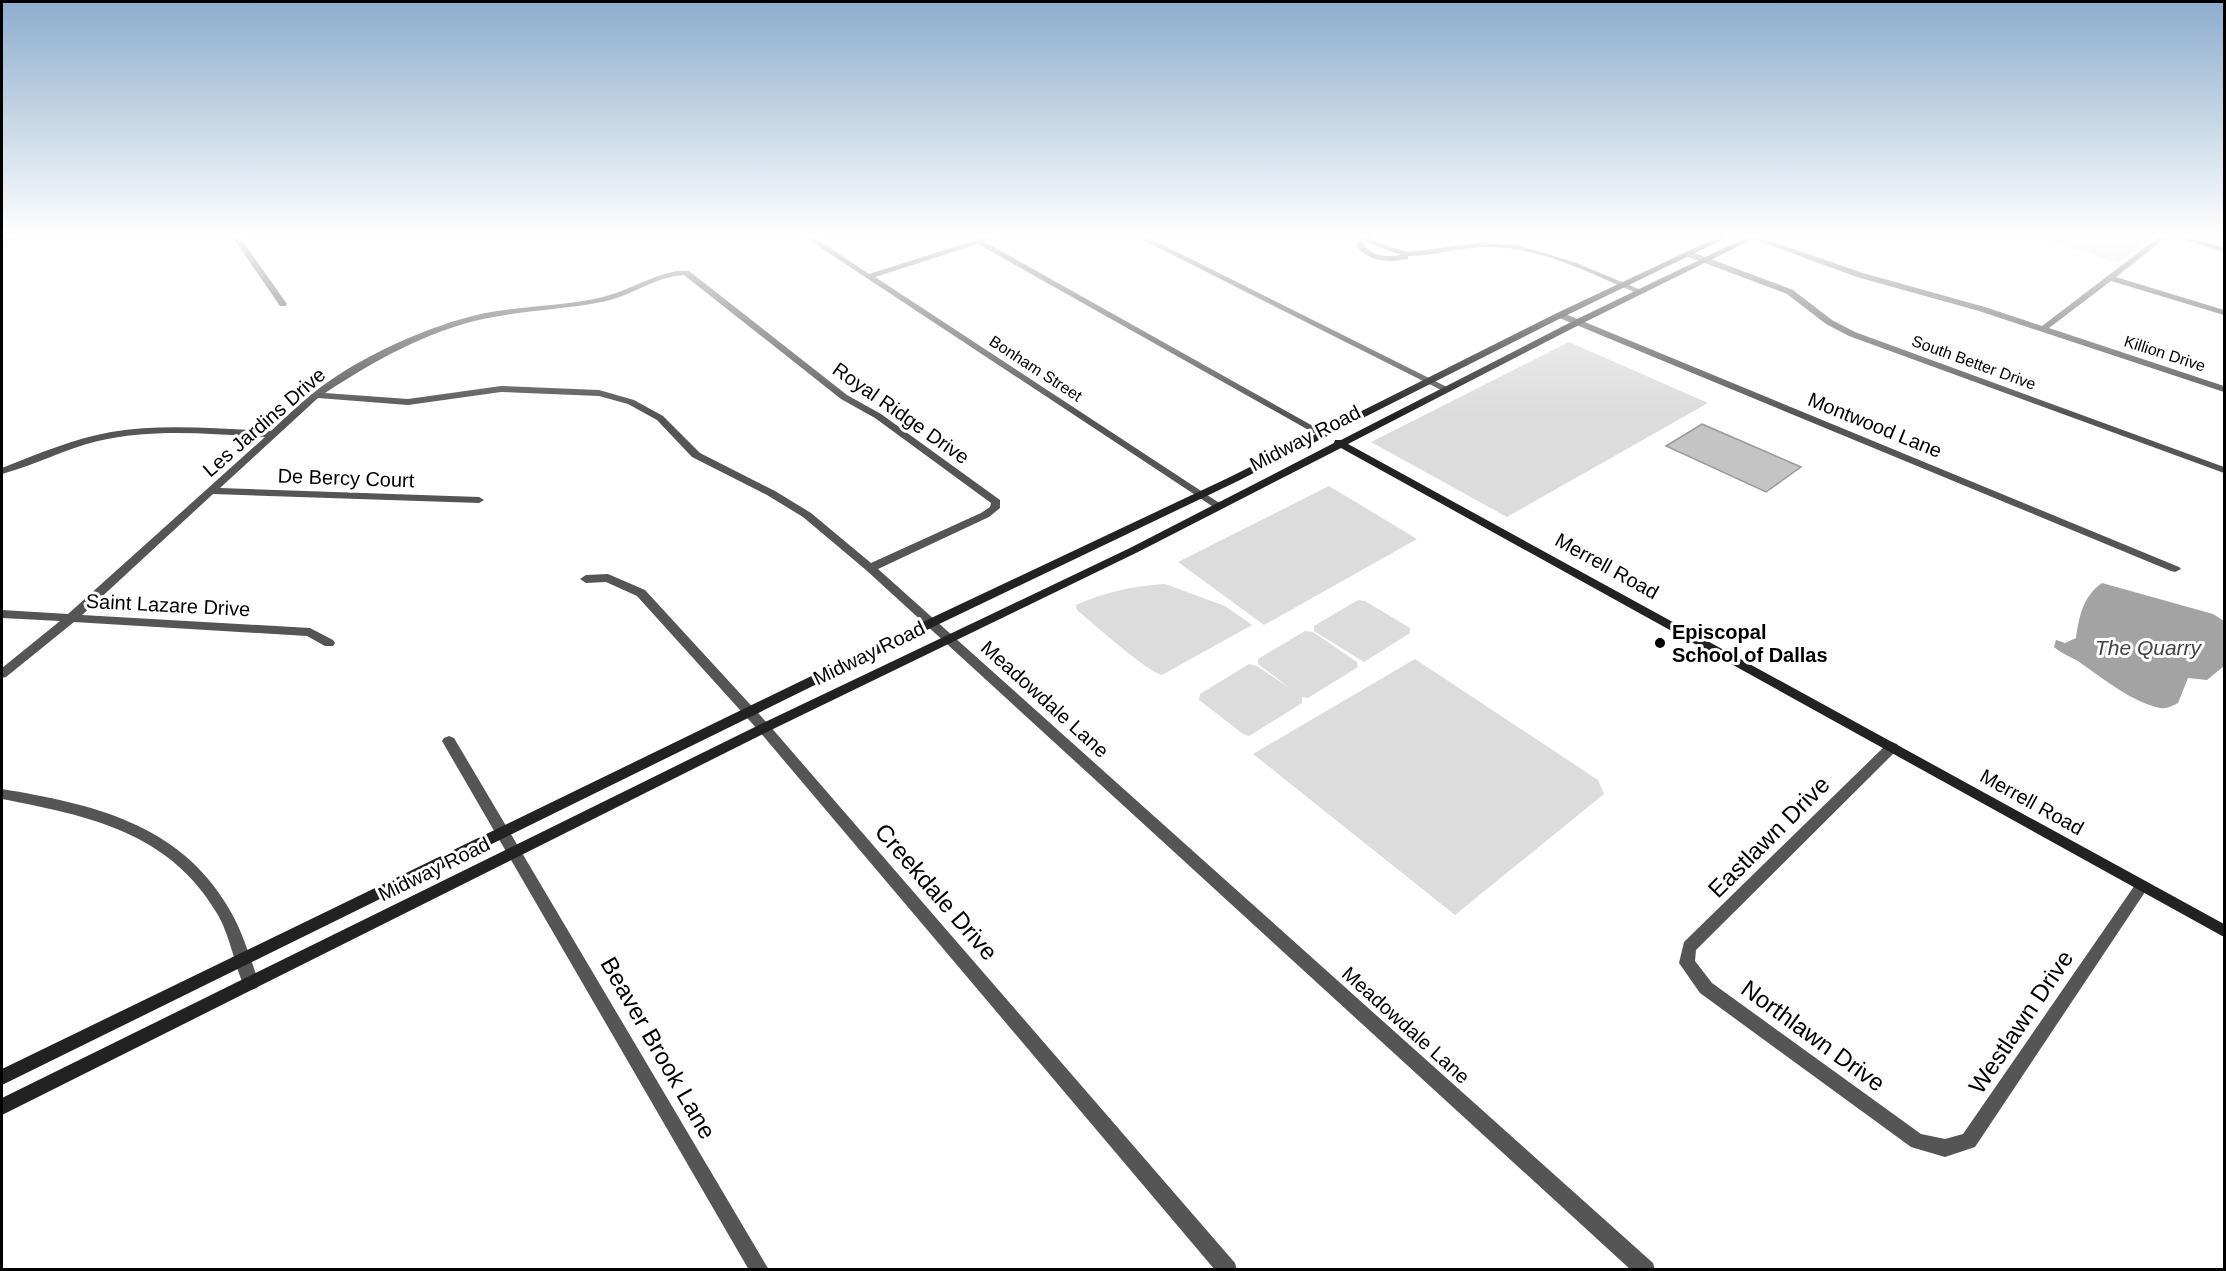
<svg xmlns="http://www.w3.org/2000/svg" width="2226" height="1271" viewBox="0 0 2226 1271" font-family="Helvetica,sans-serif">
<rect width="100%" height="100%" fill="#fff"/>
<path fill="#dcdcdc" d="M2031 236H2154L2119 263Z
M1569 342 1708 403 1507 517 1371 442Z
M1329 486 1417 539 1264 625 1178 562Z
M1165 584 1225 606 1252 625 1162 675C1146 671 1094 624 1077 610L1076 605C1105 592 1132 586 1165 584Z
M1358 600 1365 601 1410 628V633L1364 662 1314 631V626Z
M1305 631 1313 632 1357 662 1358 667 1308 698 1302 697V703L1249 736 1243 734 1199 700 1200 694 1249 664 1257 666 1291 689 1258 664V659Z
M1415 659 1598 780 1604 794 1455 915 1253 754Z"/>
<path fill="#a3a3a3" d="M2102 583 2213 614 2224 621V666L2207 680 2188 678 2178 703C2172 706 2167 709 2160 708 2132 702 2105 680 2082 664 2073 657 2063 655 2054 647L2056 640 2065 643 2076 638C2079 617 2083 596 2102 583Z"/>
<path fill="#c4c4c4" stroke="#999" stroke-width="1.5" d="M1702 424 1801 467 1766 492 1666 446Z"/>
<g fill="none" stroke-linecap="round" stroke-linejoin="round">
<path fill="#555" fill-rule="evenodd" d="M11 236H24L2 243V239Z
M232 236H239L287 304 286 306H280Z
M803 236H812L869 274 973 241 967 236 980 238 998 236 985 242 1329 435 1324 438 1321 437 978 244 875 277 1224 506 1219 509 1215 508Z
M1135 236H1145L1451 389 1449 391H1443Z
M1357 236H1367L1390 247 1409 252 1477 243 1517 245 1574 262 1646 292 1639 294C1591 274 1540 246 1486 247 1460 247 1435 256 1408 256V259C1389 263 1368 262 1356 245L1361 239ZM1366 242 1401 255C1387 257 1373 257 1364 245Z
M1745 236H1756L1863 273 1985 307 2042 326 2160 236H2168L2116 277 2224 310V315L2111 281 2049 328 2224 386V392L1979 311 1857 277Z
M2173 236H2186L2224 248V252Z
M1686 252H1692L1793 290 1832 320 1855 332 2224 467V473L1849 336 1826 324 1787 294 1686 256Z
M677 271H689L847 395 881 414 1000 500V508L989 517 878 569 1653 1263 1655 1270H1631L866 570 803 517 767 495 692 457 657 420 628 404 599 396 501 392 408 405 318 398 220 488 479 497 484 500 479 503 213 494 82 615 310 628 333 640 335 643 333 646H325L307 636 74 622 6 677 2 678V668L60 621 2 618V610L68 614 265 437C210 434 153 428 98 441 65 449 35 465 2 474V468C37 454 73 439 111 432 163 423 218 429 271 431 284 419 297 406 312 394 356 358 429 325 485 313 523 306 561 306 599 298 626 292 649 276 677 271ZM684 275 841 399 875 418 991 503 990 507 981 513 871 563 811 513 775 491 700 453 663 416 634 400 599 390 501 386 408 399 325 393C374 361 425 332 483 319 523 310 565 310 606 301 633 295 657 276 684 275Z
M1557 313H1563L2179 567 2181 569 2175 572 2171 571 1557 317Z
M608 574 645 590 769 725 1235 1263 1237 1270H1215L759 731 637 596 606 582 586 583 580 579 586 575Z
M449 736 454 738 769 1270H749L442 741 444 738Z
M1892 742 1897 744 1899 747 1897 750 1696 950 1695 961 1712 983 1921 1134 1945 1139 1963 1134 2137 882 2142 880 2147 882 2149 886 1975 1147 1945 1157 1911 1147 1700 993 1679 963 1684 942 1887 744Z
M2 789C91 804 179 823 228 907 242 930 250 957 259 983L257 988 251 990 245 988C234 965 231 938 218 915 170 832 89 816 2 799Z"/>
<path fill="#222" fill-rule="evenodd" d="M1720 236H1730L1563 317 1238 481 935 626 2 1085V1069L927 620 1230 477 1557 313Z
M1749 236H1759L1581 324 1348 444 2224 924V937L1341 448 1138 552 769 731 2 1115V1098L759 725 1130 548 1334 443 1335 440H1341L1575 320Z"/>
</g>
<linearGradient id="sky" x2="0" y2="1"><stop stop-color="#8cadcc"/><stop offset="0.57" stop-color="#fff"/><stop offset="1" stop-color="#fff" stop-opacity="0"/></linearGradient>
<rect width="2226" height="414" fill="url(#sky)"/>
<circle fill="#000" stroke="#fff" stroke-width="2" cx="1660" cy="643" r="6"/>
<g text-anchor="middle" stroke-width="6" stroke-linejoin="round" paint-order="stroke">
<g font-size="16" fill="#000" stroke="#fff">
<text transform="translate(2165 353) rotate(18)" y="6">Killion Drive</text>
<text transform="translate(1974 362) rotate(20)" y="6">South Better Drive</text>
<text transform="translate(1036 368) rotate(33)" y="6">Bonham Street</text>
</g>
<g font-size="20" fill="#000" stroke="#fff">
<text transform="translate(901 413) rotate(35)" y="7">Royal Ridge Drive</text>
<text transform="translate(264 422) rotate(-41)" y="7">Les Jardins Drive</text>
<text transform="translate(1875 425) rotate(22)" y="7">Montwood Lane</text>
<text transform="translate(1305 438) rotate(-27)" y="7">Midway Road</text>
<text transform="translate(346 478) rotate(2)" y="7">De Bercy Court</text>
<text transform="translate(1607 566) rotate(29)" y="7">Merrell Road</text>
<text transform="translate(168 605) rotate(3)" y="7">Saint Lazare Drive</text>
<text transform="translate(869 653) rotate(-26)" y="7">Midway Road</text>
<text transform="translate(1045 699) rotate(42)" y="7">Meadowdale Lane</text>
<text transform="translate(2032 802) rotate(29)" y="7">Merrell Road</text>
<text transform="translate(434 869) rotate(-26)" y="7">Midway Road</text>
<text transform="translate(1406 1025) rotate(42)" y="7">Meadowdale Lane</text>
</g>
<g font-size="20" font-weight="bold" fill="#000" stroke="#fff" text-anchor="start">
<text x="1672" y="639">Episcopal<tspan x="1672" dy="23">School of Dallas</tspan></text>
</g>
<g font-size="21" font-style="italic" fill="#444" stroke="#fff">
<text x="2148" y="655">The Quarry</text>
</g>
<g font-size="24" fill="#000" stroke="#fff">
<text transform="translate(1769 837) rotate(-45)" y="8">Eastlawn Drive</text>
<text transform="translate(936 892) rotate(49)" y="8">Creekdale Drive</text>
<text transform="translate(2021 1022) rotate(-56)" y="8">Westlawn Drive</text>
<text transform="translate(1813 1036) rotate(36)" y="8">Northlawn Drive</text>
<text transform="translate(658 1048) rotate(60)" y="8">Beaver Brook Lane</text>
</g>
</g>
<rect width="2226" height="1271" fill="none" stroke="#000000" stroke-width="6"/>
</svg>
